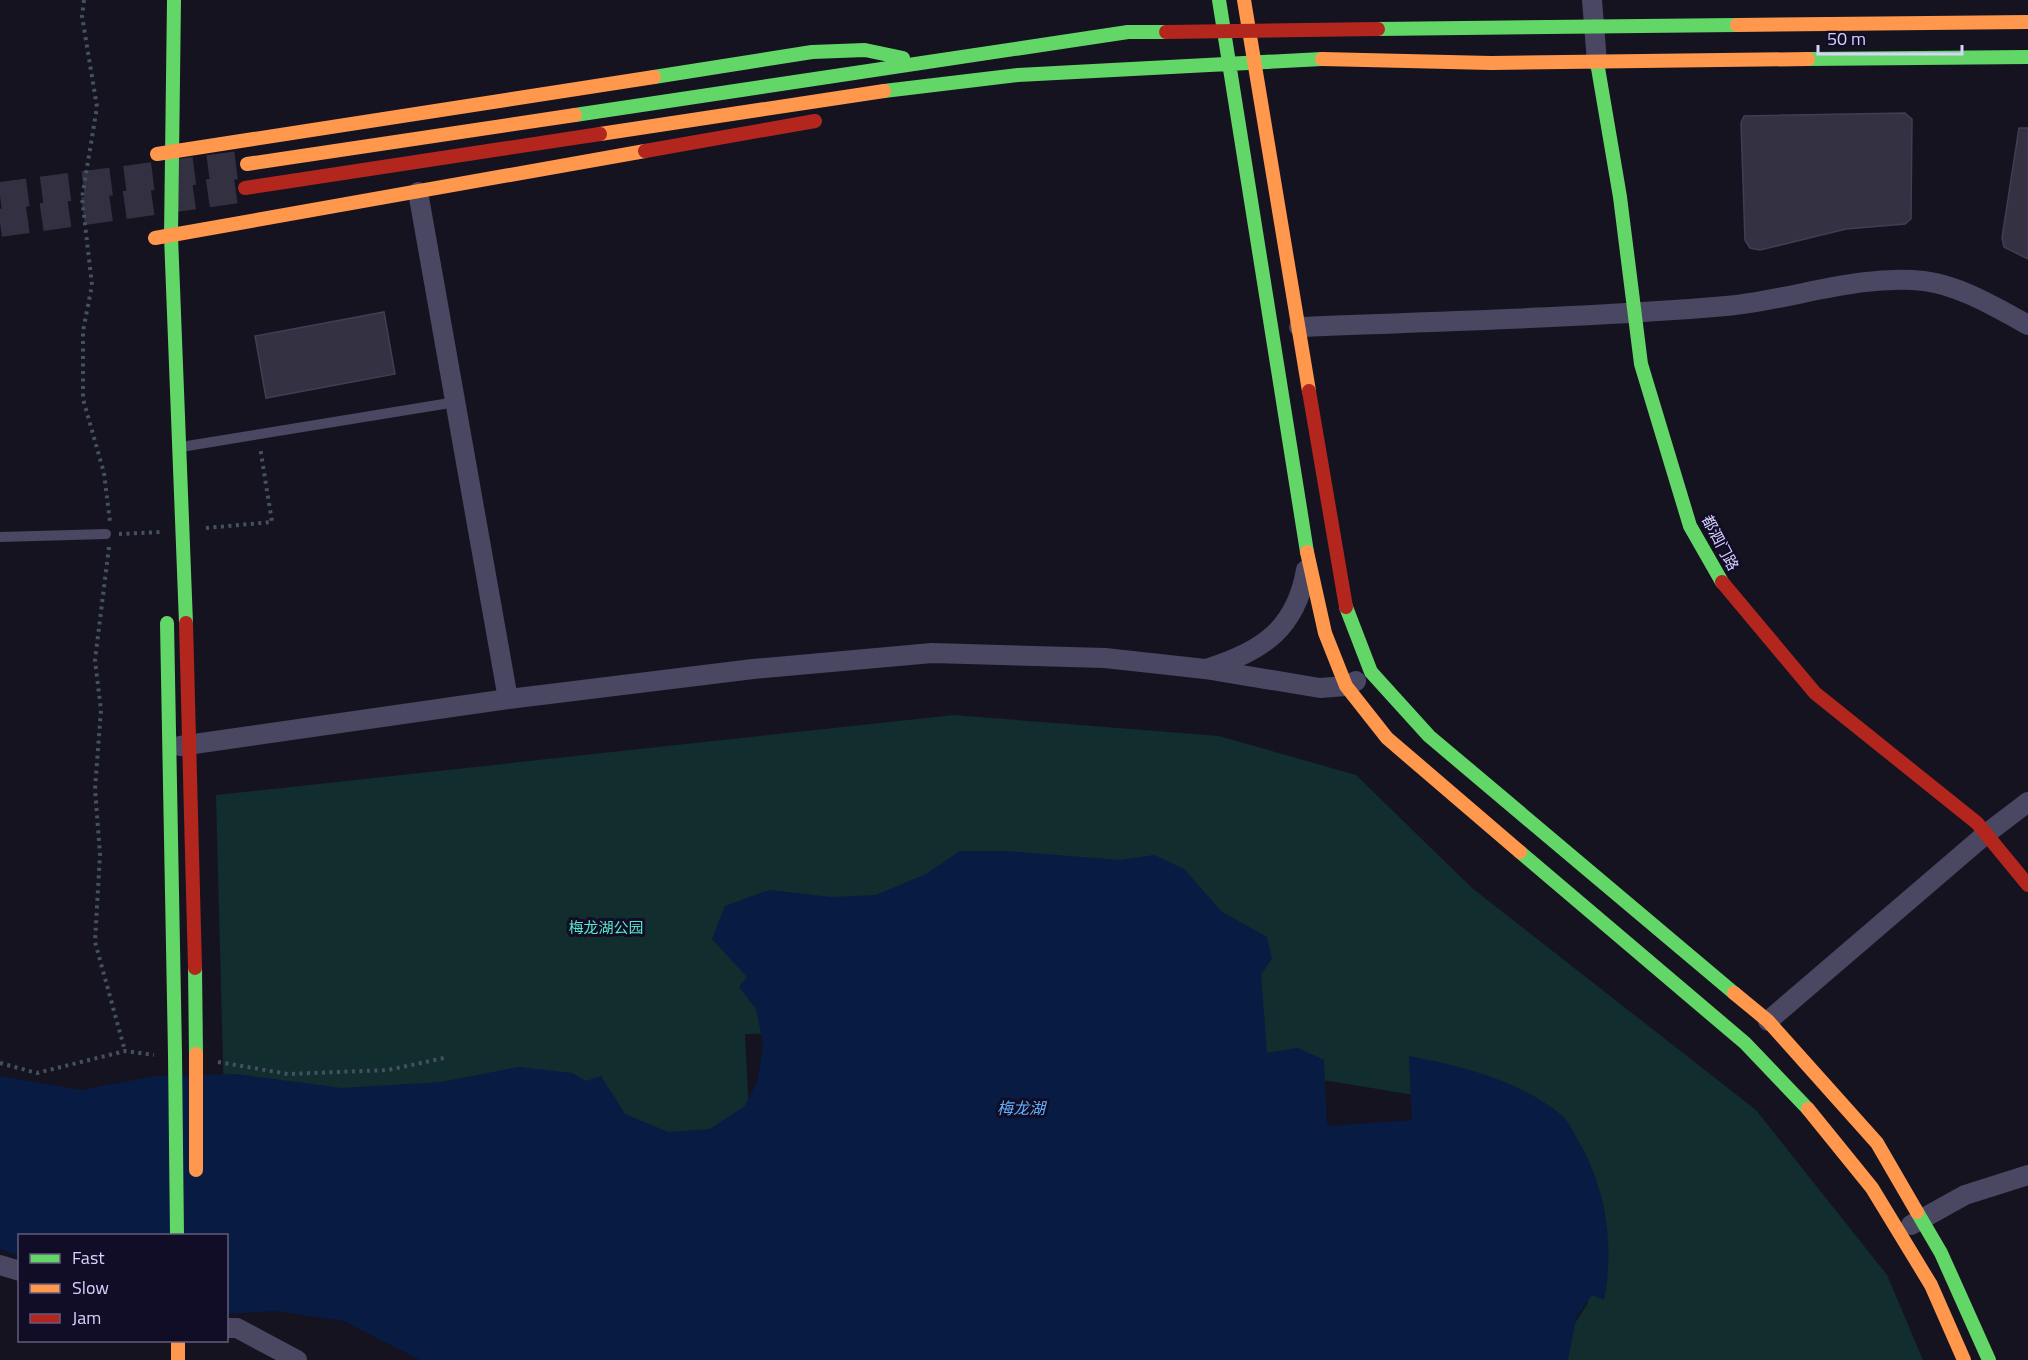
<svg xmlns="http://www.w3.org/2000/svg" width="2028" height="1360" viewBox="0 0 2028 1360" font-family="'Titillium Web','Noto Sans SC',sans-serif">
<rect width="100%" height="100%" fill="#161320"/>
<path fill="#112d2e" d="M954 715 1219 736 1356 775 1472 888 1756 1110 1887 1275 1923 1360H1555V1354L1588 1303 1573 1177 1507 1110 1249 1068 888 1032 745 1034 749 1114 705 1151 224 1100 216 795Z"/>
<path fill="#071b43" d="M960 851H1005L1120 860 1154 855 1184 869 1222 912 1267 937 1272 959 1261 974 1267 1053 1298 1048 1324 1060 1327 1126 1412 1120 1409 1056C1462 1066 1519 1080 1561 1115 1568 1120 1572 1130 1576 1137 1606 1186 1615 1244 1604 1300L1592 1295 1576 1318 1568 1360H420L344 1321 276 1311 227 1314 226 1236H20L19 1256 0 1249V1076L81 1090 154 1076 236 1074 342 1088 441 1082 519 1067 572 1073 586 1081 601 1076 625 1114 668 1132 710 1129 745 1106 758 1079 763 1043 756 1009 739 987 747 977 712 939 725 906 769 890 831 897 876 895 926 874Z"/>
<path fill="#343143" stroke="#423d55" stroke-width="1.5" d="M1905 113 1912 119 1911 219 1905 224 1846 229 1760 250 1750 248 1745 240 1741 123 1744 116Z
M2019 128H2028V259L2004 247 2002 238Z
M384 312 395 374 266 398 255 336Z"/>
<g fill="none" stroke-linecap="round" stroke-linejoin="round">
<path stroke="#333041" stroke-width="28" stroke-dasharray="28 14" stroke-linecap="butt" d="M0 196 247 164
M0 223 245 188"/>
<path stroke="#445161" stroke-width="4" stroke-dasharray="3 4.5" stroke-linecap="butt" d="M84 0 82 16 97 107 82 198 92 285 83 331V399L104 473 110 522
M206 528 272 522 260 447
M119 534 160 532
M109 547 95 660 101 710 95 789 100 854 95 942 125 1051
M218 1062 288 1074 388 1070 444 1058
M0 1063 37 1073 125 1051 154 1055"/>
<path stroke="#494761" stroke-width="10" d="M181 447 456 402
M0 537 106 534"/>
<path stroke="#494761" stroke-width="20" d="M1592 0 1597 62
M418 192 508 699
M1299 327C1442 321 1584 318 1726 306 1793 300 1856 274 1924 281 1959 285 1997 308 2028 325
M1209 668C1263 651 1296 628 1306 570
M180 746 508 699 753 669 932 653 1105 658 1205 669 1320 688 1346 686 1356 681
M1768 1021 1986 834 2028 802
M1911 1225 1965 1195 2028 1175
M0 1265 20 1271
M226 1328H237L297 1360"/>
<path stroke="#63d668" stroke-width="14" d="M174 0 171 236 186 623
M1219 0 1307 552
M1378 29 1737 25
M1808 59 2028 57
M1597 62 1620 197 1641 364 1690 526 1722 582
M654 77 812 52 865 50 903 58
M884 91 1018 75 1322 59
M575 115 1128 32H1166
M1346 607 1371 672 1429 736 1734 993
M167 623 175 1054
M1520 852 1745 1043 1808 1109
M195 968 196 1054
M1917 1212 1941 1253 1989 1360"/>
<path stroke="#ff974d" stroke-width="14" d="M1244 0 1309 391
M1737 25 2028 22
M1322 59 1491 63 1808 59
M600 134 884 91
M157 154 654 77
M247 164 575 115
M155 238 645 151
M1307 552 1325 633 1346 686 1387 738 1520 852
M1734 993 1768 1021 1877 1143 1917 1212
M1808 1109 1872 1188 1931 1285 1964 1360
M178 1340V1360"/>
<path stroke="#b3261e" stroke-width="14" d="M1166 32 1378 29
M645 151 815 121
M245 188 600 134
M1309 391 1346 607
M1722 582 1815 693 1977 823 2028 885
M186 623 195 968"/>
<path stroke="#63d668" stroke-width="14" d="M175 1054 177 1236"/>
<path stroke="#ff974d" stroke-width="14" d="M196 1054V1170"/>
</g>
<g text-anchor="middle" stroke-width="6" stroke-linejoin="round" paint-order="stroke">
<g font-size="15" fill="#d9d2ff" stroke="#120d26">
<text transform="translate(1720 543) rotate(62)" y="5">都泗门路</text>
</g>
<g font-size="15" fill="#55e9c8" stroke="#120d26">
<text x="606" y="933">梅龙湖公园</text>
</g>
<g font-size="16" font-style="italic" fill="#60b1ff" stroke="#120d26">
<text x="1021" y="1114">梅龙湖</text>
</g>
</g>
<rect x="18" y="1234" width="210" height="108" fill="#120d26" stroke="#625c7d" stroke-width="1.5"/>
<rect x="30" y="1254" width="30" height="9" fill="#63d668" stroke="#625c7d" stroke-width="1.5"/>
<text x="72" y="1264" font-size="18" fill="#d9d2ff">Fast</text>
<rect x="30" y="1284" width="30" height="9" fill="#ff974d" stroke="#625c7d" stroke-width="1.5"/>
<text x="72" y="1294" font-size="18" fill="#d9d2ff">Slow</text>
<rect x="30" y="1314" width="30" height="9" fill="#b3261e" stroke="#625c7d" stroke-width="1.5"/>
<text x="72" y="1324" font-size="18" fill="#d9d2ff">Jam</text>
<path d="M1818 45v9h144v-9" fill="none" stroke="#d9d2ff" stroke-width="3"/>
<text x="1827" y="45" font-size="18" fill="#d9d2ff" stroke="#120d26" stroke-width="4.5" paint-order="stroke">50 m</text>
</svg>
